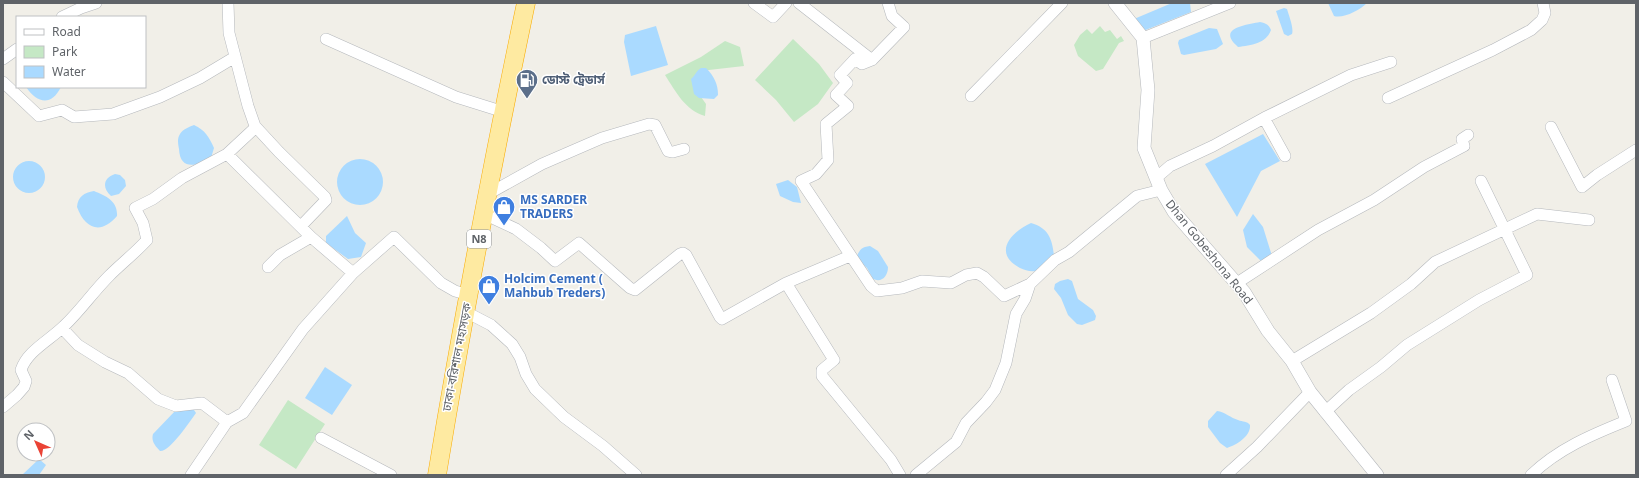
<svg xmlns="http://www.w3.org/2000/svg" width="1639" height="478" viewBox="0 0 1639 478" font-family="'Noto Sans','Noto Sans Bengali',sans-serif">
<rect width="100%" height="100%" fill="#f1efe8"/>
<path fill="#c5e8c5" d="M1100 26 1105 32 1110 30 1117 39 1121 36 1124 41 1119 43 1103 69 1096 71 1078 56 1074 45 1080 35 1087 29 1092 34Z
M793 39 819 64 833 83 818 104 794 122 776 100 755 80Z
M725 41 740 47 744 66 700 71 694 87 706 104 705 116C685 110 676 92 665 75L701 57Z
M288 400 325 424 296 469 259 445Z"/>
<path fill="#aadaff" d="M1172 3H1190L1191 12 1143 31 1134 19Z
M1328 3H1367C1360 10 1343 19 1334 16Z
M1284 8 1287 9C1289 16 1294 28 1292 34L1288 36 1284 34 1276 11Z
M1260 22C1266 23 1269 25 1271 30 1266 44 1251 45 1238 47 1216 28 1246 25 1260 22Z
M656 26 668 65 631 76 624 42 625 35Z
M1209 28 1217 29 1223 44 1216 49 1184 55 1181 54 1178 43 1179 40Z
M701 68H706C714 76 718 84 718 95L714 99 699 98 694 94 691 79C695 76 696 71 701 68Z
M26 87H61C51 107 37 103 26 87Z
M194 125C205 130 209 137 214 148L211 158C197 166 180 171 179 149 178 143 177 139 180 134 183 129 189 127 194 125Z
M1263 134 1280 161 1261 171 1237 217 1205 164Z
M337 182a23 23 0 1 1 46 0a23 23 0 1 1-46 0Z
M13 177a16 16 0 1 1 32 0a16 16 0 1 1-32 0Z
M115 174 120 175 125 180 126 186 119 194 111 196C102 188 103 178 115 174Z
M788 180 797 187 801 203 793 202 780 196 776 184Z
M94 191C106 196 118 201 117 216 101 235 85 229 77 207 78 196 84 193 94 191Z
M1253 214 1263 227 1272 256 1261 261 1247 247 1243 230Z
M347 216 355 233 366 243 361 257 348 259 326 243V236Z
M1031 223C1048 228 1052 238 1054 255 1049 259 1042 269 1035 271 1030 272 1025 270 1020 268 992 253 1011 232 1031 223Z
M870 246 878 251 888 267C888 276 882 283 873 279L867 268 859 261 857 256C860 249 862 247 870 246Z
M1068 279 1072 281 1078 299 1093 310 1096 316 1095 320 1082 325 1077 324 1068 315 1061 298 1054 289 1055 284 1060 281Z
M325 367 352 385 332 415 305 398Z
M176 410H194L196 413C190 421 170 452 160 451 155 446 151 441 153 434Z
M1217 411C1225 412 1231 418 1238 420 1243 422 1247 421 1250 425 1251 436 1237 445 1227 448L1220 443 1208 427V421Z
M39 459 46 465 39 475H22Z"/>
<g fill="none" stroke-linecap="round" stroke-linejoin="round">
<g stroke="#b5b8bc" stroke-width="12">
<path id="minor" d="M228 3 229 33 248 106 255 126 279 152 325 197 326 200 301 226
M754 3 773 17 786 3
M799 3 872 60 862 64 855 59 840 75 847 83 836 95 848 106 826 124 828 160 816 174 801 181 871 286 877 291 902 288 922 281 951 283 966 275 977 273 984 277 1004 296 1030 284
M62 17 81 8 96 3
M1143 38 1230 3
M326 39 456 97 504 112
M3 59 17 49
M872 60 904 27 892 16 888 3
M3 82 39 116 62 110 74 117 113 114 160 97 200 78 235 57
M971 96 1062 3
M1388 98 1493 50 1531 30 1542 20 1545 13 1543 3
M1264 118 1285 156
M1551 127 1582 187 1597 175 1636 150
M227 154 311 237
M1156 178 1170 166 1213 146 1264 118 1351 75 1391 62
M488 194 542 164 602 138 649 124 655 125 668 151 673 152 684 149
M484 214 516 229 541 248 555 261 579 243 630 288 635 290 680 254 683 253 686 255 720 317 722 319 786 283
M850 256 786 283 834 360 822 370V376L891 460 900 475
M268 267 280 255 311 237 353 273
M1237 283 1318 230 1374 200 1424 167 1464 146 1462 139 1468 135
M466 312 491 325 512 344 520 357 526 374 535 389 564 417 603 446 636 475
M62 328 78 345 105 362 128 373 158 399 176 406 202 403 227 422 243 413 303 329 353 273 394 237 441 283 455 291 469 295
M1292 361 1371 313 1411 284 1435 262 1537 214 1589 220
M3 407 17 395 24 387 26 381 21 370C27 351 50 340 64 326 80 311 93 292 109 276 121 264 135 253 147 240L143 223 135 208 153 199 182 178 227 154 256 127
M1325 412 1349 390 1381 367 1407 345 1479 300 1527 275 1481 181
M321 438 391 475
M191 475 227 422
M916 475 956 442 966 423 986 402 995 390 1006 363 1016 314 1025 299 1030 284 1055 260 1069 252 1137 196 1161 190
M1226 475 1257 447 1310 392
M1531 475C1558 449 1591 435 1626 421L1612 380"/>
</g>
<g stroke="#b5b8bc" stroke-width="14">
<path id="tertiary" d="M1115 3 1143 38 1148 90 1144 148 1161 190 1174 212 1244 292 1268 331 1292 361 1310 392 1377 475"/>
</g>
<g stroke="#f9ab00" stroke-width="19">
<path id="trunk" d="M437 475C463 317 493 160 526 3"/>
</g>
<use href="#minor" stroke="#fff" stroke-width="11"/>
<use href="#tertiary" stroke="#fff" stroke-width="13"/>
<use href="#trunk" stroke="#feeaa1" stroke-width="18"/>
</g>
<defs>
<g id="fuel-pin" transform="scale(1.15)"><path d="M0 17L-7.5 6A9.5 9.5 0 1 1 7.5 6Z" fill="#5c6f8a" stroke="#fff"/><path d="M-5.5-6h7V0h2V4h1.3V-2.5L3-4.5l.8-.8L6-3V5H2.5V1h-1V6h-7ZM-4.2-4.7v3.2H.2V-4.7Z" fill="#fff"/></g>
<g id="shop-pin" transform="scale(1.15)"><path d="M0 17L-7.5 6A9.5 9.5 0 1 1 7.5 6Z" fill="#3f7fe0" stroke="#fff"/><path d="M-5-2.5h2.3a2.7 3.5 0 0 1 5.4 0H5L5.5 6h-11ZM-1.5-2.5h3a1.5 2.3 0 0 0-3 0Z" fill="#fff"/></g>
</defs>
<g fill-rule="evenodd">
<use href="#fuel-pin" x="527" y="80"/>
<use href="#shop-pin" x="504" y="207"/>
<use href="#shop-pin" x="489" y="286"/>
</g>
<g text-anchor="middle" stroke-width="3" stroke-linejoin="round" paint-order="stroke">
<rect fill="#fff" stroke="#8f9295" stroke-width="1" x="467" y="230" width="24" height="18" rx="3"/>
<g font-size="11" font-weight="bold" fill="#5f6368">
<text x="479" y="243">N8</text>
</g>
<g font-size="12" font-weight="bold" fill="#4e5e75" stroke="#fff" text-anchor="start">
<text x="542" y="84">ডোস্ট ট্রেডার্স</text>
</g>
<g font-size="12" font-weight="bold" fill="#366cbe" stroke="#fff" text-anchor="start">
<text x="520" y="204">MS SARDER<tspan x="520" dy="14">TRADERS</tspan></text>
<text x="504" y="283">Holcim Cement (<tspan x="504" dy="14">Mahbub Treders)</tspan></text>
</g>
<g font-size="12" fill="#5f6368" stroke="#fff">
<text transform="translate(1209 252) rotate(51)" y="4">Dhan Gobeshona Road</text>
<text transform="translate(457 357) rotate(-79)" y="4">ঢাকা-বরিশাল মহাসড়ক</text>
</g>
</g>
<rect width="1639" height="478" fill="none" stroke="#5f6368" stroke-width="8"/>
<rect x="16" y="16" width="130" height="72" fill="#ffffff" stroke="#bfc1c3"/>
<rect x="24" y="29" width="20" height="6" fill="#ffffff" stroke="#bfc1c3"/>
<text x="52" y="36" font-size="12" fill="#5f6368">Road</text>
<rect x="24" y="46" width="20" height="12" fill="#c5e8c5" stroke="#bfc1c3"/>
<text x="52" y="56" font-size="12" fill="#5f6368">Park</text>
<rect x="24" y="66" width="20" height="12" fill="#aadaff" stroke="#bfc1c3"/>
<text x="52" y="76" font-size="12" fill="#5f6368">Water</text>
<g transform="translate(36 442) rotate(315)"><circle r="19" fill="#ffffff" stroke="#bfc1c3"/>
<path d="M0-3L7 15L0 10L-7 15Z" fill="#ea4335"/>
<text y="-6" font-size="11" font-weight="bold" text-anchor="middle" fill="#5f6368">N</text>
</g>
</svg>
